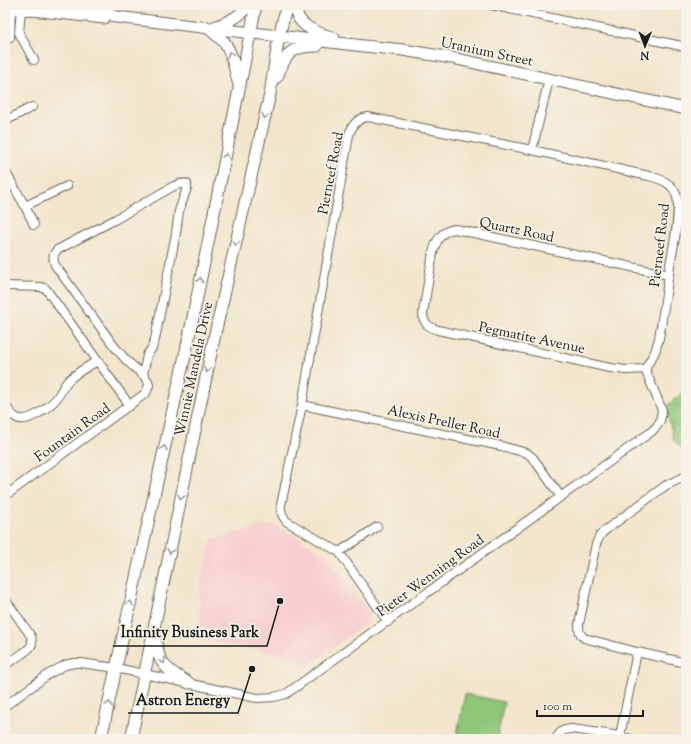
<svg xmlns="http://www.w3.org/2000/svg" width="691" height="744" viewBox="0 0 691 744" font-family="'Sorts Mill Goudy',serif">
<defs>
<pattern id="park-tufts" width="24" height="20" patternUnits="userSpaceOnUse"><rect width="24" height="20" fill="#8ec577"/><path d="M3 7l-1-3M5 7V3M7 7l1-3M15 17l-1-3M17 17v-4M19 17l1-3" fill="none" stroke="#7aa966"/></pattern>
</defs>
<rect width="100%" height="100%" fill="#f7f3e8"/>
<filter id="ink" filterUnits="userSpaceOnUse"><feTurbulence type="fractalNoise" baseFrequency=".025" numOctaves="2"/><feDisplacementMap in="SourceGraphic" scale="8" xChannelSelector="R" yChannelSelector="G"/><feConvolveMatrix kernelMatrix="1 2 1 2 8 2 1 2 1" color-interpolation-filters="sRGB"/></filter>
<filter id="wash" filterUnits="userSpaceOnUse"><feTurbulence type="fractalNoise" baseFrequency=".012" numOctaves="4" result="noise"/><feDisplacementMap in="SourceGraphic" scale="16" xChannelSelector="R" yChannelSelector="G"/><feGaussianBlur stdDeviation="0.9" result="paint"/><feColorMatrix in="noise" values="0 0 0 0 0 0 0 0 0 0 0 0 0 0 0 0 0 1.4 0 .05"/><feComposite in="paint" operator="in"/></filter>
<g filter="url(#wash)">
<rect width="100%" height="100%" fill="#f2e5cb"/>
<path fill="#f7cfd0" d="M274 524 328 556 369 612 370 621 326 652 305 668 298 657 201 640 199 590 212 539Z"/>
<path fill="#8ec577" stroke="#55704a" d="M465 694 504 702 497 739H485L457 734Z"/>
<path fill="url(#park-tufts)" stroke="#55704a" d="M686 389V453L674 441 666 407Z"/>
</g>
<g filter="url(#ink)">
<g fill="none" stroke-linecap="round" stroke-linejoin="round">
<g stroke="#676259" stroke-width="10">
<path id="street" d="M491 5 686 47
M21 9 19 33 34 60
M10 37 11 8
M5 121 32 107
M532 150 549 79
M5 171 25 206 34 225
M25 206 67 186
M5 286 41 287 46 289 130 406
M645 369 626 370 610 368 438 330C429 327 423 324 423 313L433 253C436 240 441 231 455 229L669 275
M5 405C8 409 12 416 17 418 28 424 50 406 57 398 62 391 64 383 71 378 79 371 89 366 97 361
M302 405 501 446 527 453 533 458 561 497
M686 476 675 481 665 486 607 529C601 533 599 537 596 544L579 624C579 630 579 634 584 638L637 652 686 663
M5 496 146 393 149 385 148 381 143 375 127 361 114 346 55 265C53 259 52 255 57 250L116 219 172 187C177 185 182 182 187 184V188L179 211 176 233 155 339 152 348 147 355 143 375
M339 552 377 527
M5 599 31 636C32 640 33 643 31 646 27 652 11 661 5 665
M388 622 339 552 286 521C282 515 280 511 281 505L302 405 349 135C352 125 358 118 368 117L532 150 649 176C661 179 672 183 676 194 682 209 673 248 670 265 667 289 663 314 659 338L655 352 645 369
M5 706 49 674 65 665 74 663H81L116 668 257 698 274 697 286 694 651 432 657 426 660 421 662 410 645 369
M620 736 637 652
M556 739C560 731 564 729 572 729L620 736 631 739"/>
</g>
<g stroke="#676259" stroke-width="13">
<path id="secondary" d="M53 5 100 11 107 12 116 17 364 46 403 50 452 58 686 109
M295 5C296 27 316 32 334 38
M5 7 104 18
M207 27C213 32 219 37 224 42 233 54 235 71 239 85
M214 27C228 22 239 18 248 5
M277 77C286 53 291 46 317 46
M154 633C156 641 157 651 160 658 165 670 179 677 189 683
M101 739 116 668 189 337 256 5
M131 739 215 334 270 94 279 36 287 5"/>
</g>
<use href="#street" stroke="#fff" stroke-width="8"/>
<use href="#secondary" stroke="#fff" stroke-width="11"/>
</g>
<defs><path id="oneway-chevron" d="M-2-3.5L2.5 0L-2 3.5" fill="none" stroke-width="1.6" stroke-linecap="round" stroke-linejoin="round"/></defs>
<g stroke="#999">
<use href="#oneway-chevron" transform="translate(230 54) rotate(-112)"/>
<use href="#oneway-chevron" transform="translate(265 116) rotate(103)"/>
<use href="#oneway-chevron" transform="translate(226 156) rotate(-78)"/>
<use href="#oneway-chevron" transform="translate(236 243) rotate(103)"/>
<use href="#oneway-chevron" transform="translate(200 280) rotate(-79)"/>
<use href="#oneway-chevron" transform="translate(207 370) rotate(102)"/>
<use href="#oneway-chevron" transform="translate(164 448) rotate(-78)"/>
<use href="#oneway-chevron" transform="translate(181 497) rotate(102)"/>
<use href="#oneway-chevron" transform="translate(170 551) rotate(102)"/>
<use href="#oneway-chevron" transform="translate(130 603) rotate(-78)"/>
<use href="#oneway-chevron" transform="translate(163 661) rotate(59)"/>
<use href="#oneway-chevron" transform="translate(109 704) rotate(-78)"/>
</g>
</g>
<g text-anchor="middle" stroke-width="3.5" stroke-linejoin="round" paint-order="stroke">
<g font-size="14" fill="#1c1c1c" stroke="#f7f3e8">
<text transform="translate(487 51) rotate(12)" y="5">Uranium Street</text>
<text transform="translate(330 173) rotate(-79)" y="5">Pierneef Road</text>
<text transform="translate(517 229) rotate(12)" y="5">Quartz Road</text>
<text transform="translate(659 245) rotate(-83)" y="5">Pierneef Road</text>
<text transform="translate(532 337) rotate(12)" y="5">Pegmatite Avenue</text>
<text transform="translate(193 369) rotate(-78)" y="5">Winnie Mandela Drive</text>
<text transform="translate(444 421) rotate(12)" y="5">Alexis Preller Road</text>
<text transform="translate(72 432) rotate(-36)" y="5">Fountain Road</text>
<text transform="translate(430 575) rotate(-36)" y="5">Pieter Wenning Road</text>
</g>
</g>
<path fill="none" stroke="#1c1c1c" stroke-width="1.5" d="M280 601L267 646H113M252 669L238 713H128"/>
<g fill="#1c1c1c" stroke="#f7f3e8" stroke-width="1.5">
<circle cx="280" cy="601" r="4"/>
<circle cx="252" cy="669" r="4"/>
</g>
<g font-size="15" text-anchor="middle" font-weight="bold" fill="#1c1c1c" stroke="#f7f3e8" stroke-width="3.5" stroke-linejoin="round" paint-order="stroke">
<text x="190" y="637">Infinity Business Park</text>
<text x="183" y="705">Astron Energy</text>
</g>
<rect width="691" height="744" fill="none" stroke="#f7f3e8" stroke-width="20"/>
<g transform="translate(645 46) rotate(181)" stroke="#f7f3e8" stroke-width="3" paint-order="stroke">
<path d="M0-3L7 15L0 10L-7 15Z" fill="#1c1c1c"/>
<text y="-6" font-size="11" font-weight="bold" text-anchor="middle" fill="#1c1c1c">N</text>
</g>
<path d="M537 710v6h106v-6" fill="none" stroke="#1c1c1c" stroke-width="2"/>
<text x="543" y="710" font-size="12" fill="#1c1c1c" stroke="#f7f3e8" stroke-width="3" paint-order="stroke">100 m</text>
</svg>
